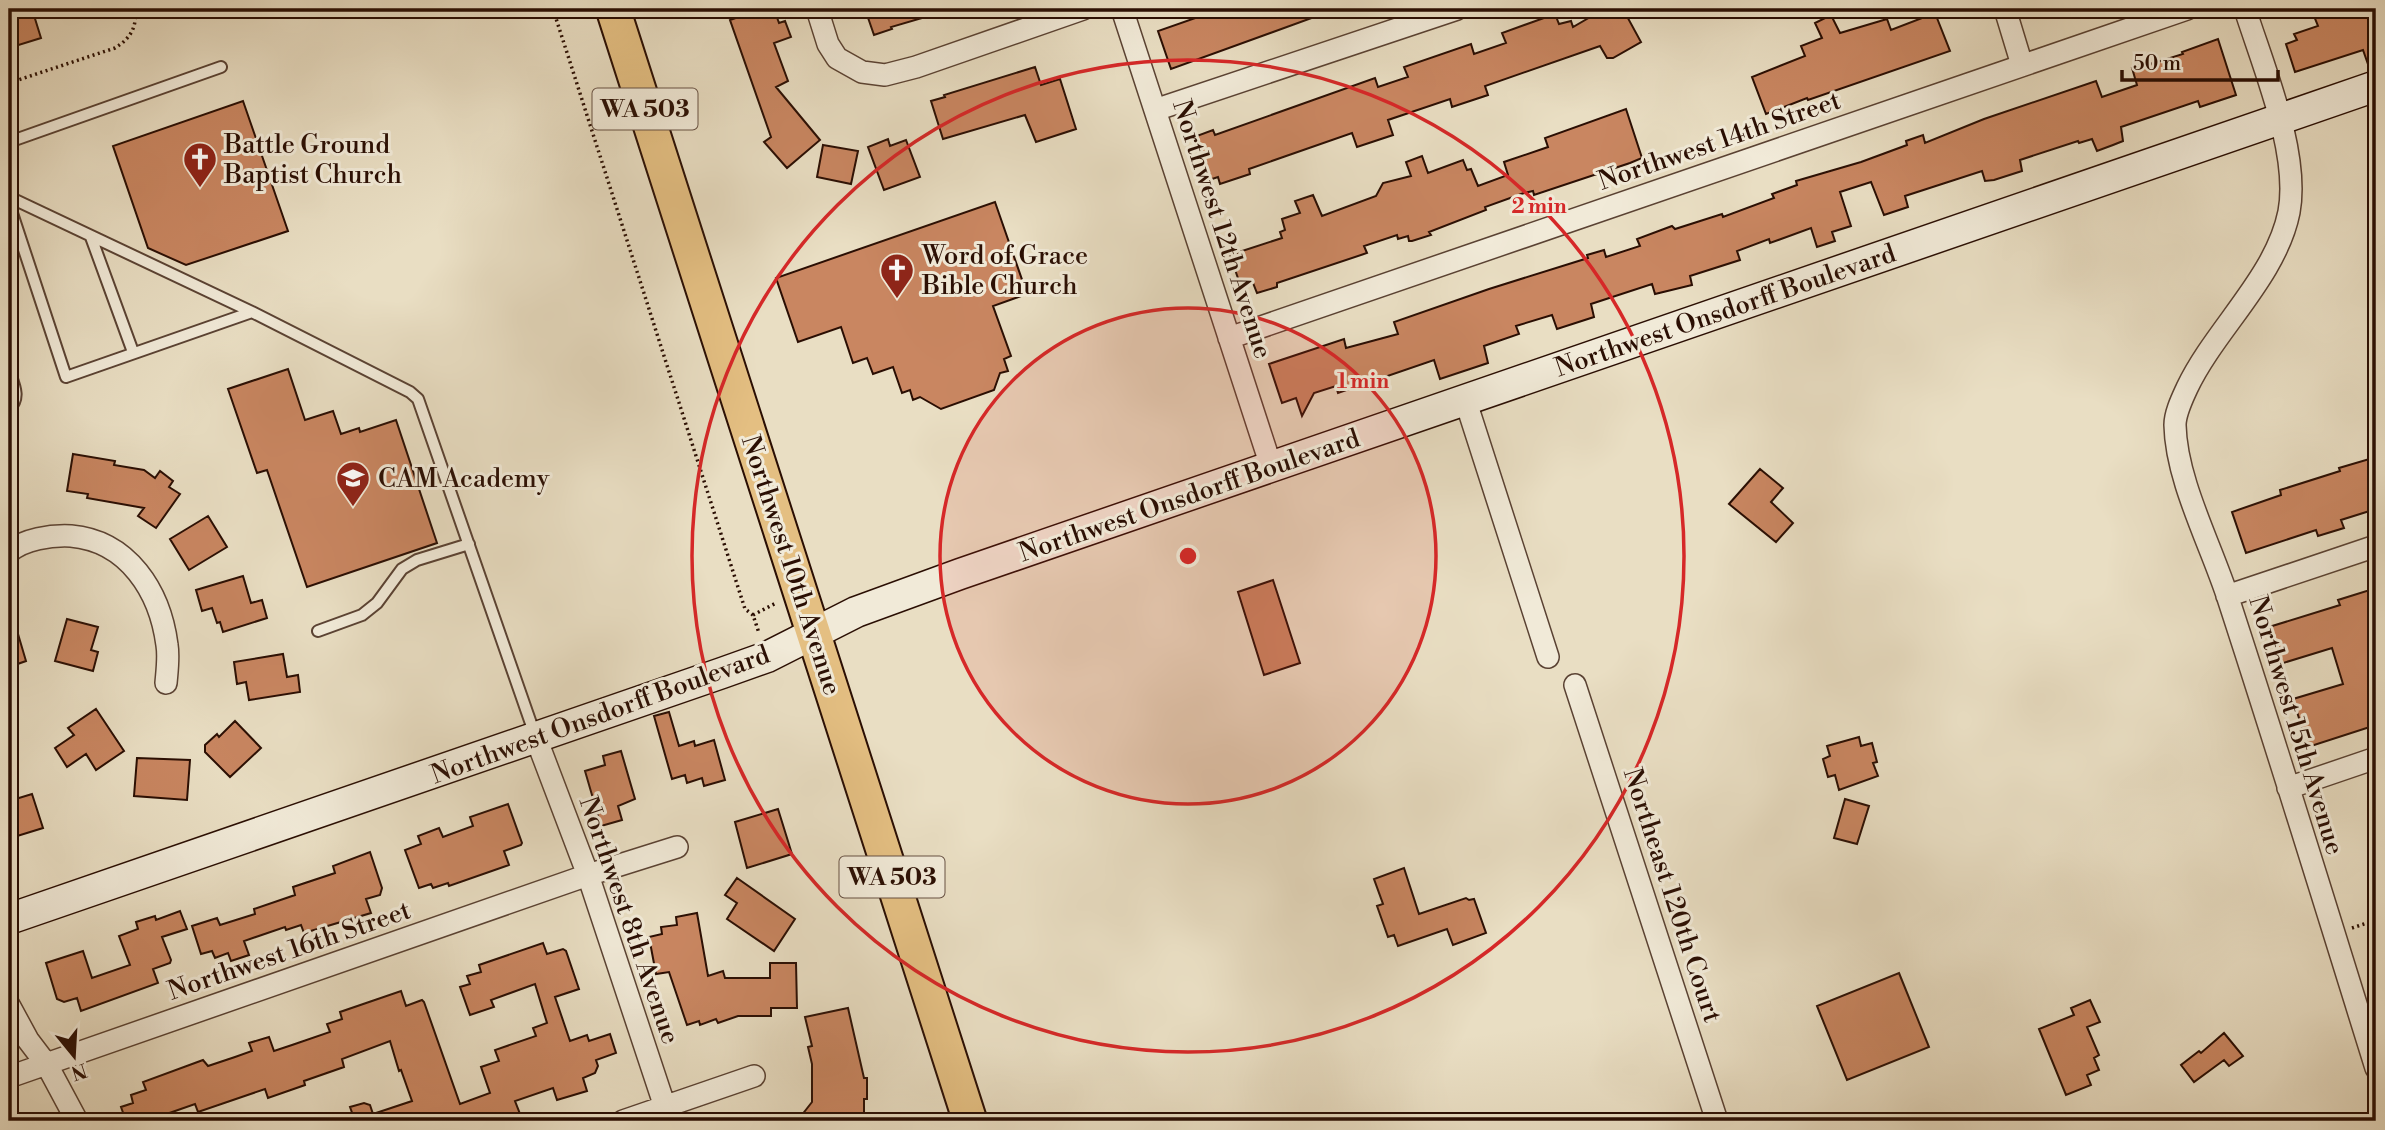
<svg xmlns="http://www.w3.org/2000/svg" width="2385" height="1130" viewBox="0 0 2385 1130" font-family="'Libre Bodoni',serif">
<rect width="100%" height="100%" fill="#e9dec3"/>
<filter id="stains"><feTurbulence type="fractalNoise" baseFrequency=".00286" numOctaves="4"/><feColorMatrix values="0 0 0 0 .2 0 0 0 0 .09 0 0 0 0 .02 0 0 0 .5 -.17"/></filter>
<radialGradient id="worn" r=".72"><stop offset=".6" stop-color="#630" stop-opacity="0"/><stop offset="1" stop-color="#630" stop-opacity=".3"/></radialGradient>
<path fill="#c98661" stroke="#2a0e03" stroke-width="2" d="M9 9H32L41 38 9 48Z
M761 9H774L779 23 785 21 791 37 774 43 788 81 776 87 820 140 787 168 764 142 771 137 730 20Z
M865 9H938L939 13 891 27 892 29 874 35Z
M1221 9H1330L1331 11 1171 69 1158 31Z
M1604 9 1608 16 1623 9 1641 42 1613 58H1607L1600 46 1485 86 1488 95 1452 107 1450 99 1388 120 1393 135 1357 147 1352 133 1249 169 1250 174 1220 184 1218 177 1209 180 1194 137 1213 130 1215 135 1375 78 1378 87 1408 77 1404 67 1471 44 1474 54 1506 43 1502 33 1555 14 1559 24 1571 21 1573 27Z
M2335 9H2376V69L2370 70 2363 50 2295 72 2286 44 2297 40 2294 34 2318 26 2314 16Z
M1935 13 1950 51 1808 100 1807 98 1766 114 1752 77 1805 56 1801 46 1822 38 1815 23 1831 15 1840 33 1887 19 1891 30Z
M2218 39 2236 95 2200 107 2198 101 2121 127 2123 141 2113 145 2097 151 2092 139 2079 143 2078 141 2020 160 2022 171 1994 180 1985 181 1982 171 1905 196 1908 207 1884 215 1871 182 1840 192 1851 226 1832 232 1835 241 1817 247 1811 228 1770 243 1769 239 1737 251 1740 260 1690 276 1692 285 1655 294 1652 284 1591 304 1594 317 1557 329 1552 315 1516 326 1519 334 1484 346 1488 363 1440 379 1434 360 1338 393 1336 386 1314 393 1302 416 1296 398 1282 403 1269 364 1344 339 1346 348 1398 334 1394 322 1489 289 1588 258 1587 255 1604 250 1606 257 1640 246 1637 239 1672 226 1675 229 1722 214 1723 217 1774 198 1772 194 1797 185 1796 181 1861 162 1907 145 1906 141 1923 135 1925 143 1984 119 2096 81 2102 97 2137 85 2132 68 2150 62 2151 64 2183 54 2182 52Z
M1035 67 1041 85 1060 79 1076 129 1036 142 1025 115 943 139 931 101 945 97 944 95Z
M243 101 288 231 186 265 148 248 113 146Z
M1626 109 1642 158 1630 163 1534 195 1533 191 1524 193 1485 207 1486 210 1429 232 1431 235 1412 241H1409L1408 236 1398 239 1397 235 1364 246 1367 253 1277 283V287L1257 293 1253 283 1241 287 1230 255 1282 238 1280 232 1285 230 1282 219 1300 213 1295 201 1313 195 1322 216 1376 196 1383 183 1411 176 1406 162 1422 156 1428 173 1463 160 1467 170 1471 169 1478 186 1508 175 1504 162 1548 147 1545 138Z
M888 139 890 146 906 140 920 177 884 190 868 147Z
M823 145 858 151 851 184 817 177Z
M995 202 1027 294 993 306 1011 356 1004 359 1008 371 1000 373 994 390 941 409 920 397 913 400 910 390 902 393 893 367 873 374 867 358 853 363 841 327 798 342 776 278Z
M288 369 305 420 333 411 341 434 359 428 360 432 396 420 437 543 307 587 267 470 257 473 228 389Z
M73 454 115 461 114 465 144 470 155 478 160 471 173 481 169 487 180 494 156 528 138 516 144 508 87 498 88 494 67 491Z
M2376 457V509L2341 520 2344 528 2318 536 2316 530 2246 553 2232 512 2281 495 2280 490 2340 471 2339 468Z
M1760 469 1783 488 1771 502 1793 523 1776 542 1729 504Z
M208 516 227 547 189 570 170 539Z
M243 576 251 603 262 600 267 618 223 632 220 622 217 623 212 608 202 611 196 590Z
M1273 580 1300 663 1264 675 1238 592Z
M2376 588V725L2308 747 2293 699 2343 684 2332 648 2280 664 2269 627 2340 605 2338 600Z
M9 617H13L26 661 9 667Z
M67 619 98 627 91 650 98 652 93 671 55 661Z
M283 654 287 677 298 675 300 692 249 700 246 682 237 684 234 662Z
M96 709 124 751 96 770 86 754 67 767 55 748 74 735 68 728Z
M669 712 679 746 694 741 695 746 714 740 725 780 704 786 702 778 687 783 685 775 672 779 654 716Z
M235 721 261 748 230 777 205 752V745L217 734 219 737Z
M1859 737 1861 746 1872 743 1877 762 1873 763 1878 776 1839 790 1835 775 1828 777 1823 759 1830 756 1827 746Z
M621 751 635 799 618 806 622 820 601 826 585 771 605 765 603 756Z
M137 758 190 760 187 800 134 796Z
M32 794 43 828 14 837 9 820V801Z
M1845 799 1869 806 1857 844 1834 838Z
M508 804 522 843 521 845 504 851 509 865 449 886 448 883 433 888 431 884 419 888 405 850 421 844 418 836 439 828 443 837 473 826 470 817Z
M778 809 792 854 747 868 735 822Z
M370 852 382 888 380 895 366 899 371 913 304 933 301 925 286 930 285 927 244 941 249 955 231 961 228 953 215 958 212 951 201 954 192 926 217 918 220 925 255 914 254 909 295 895 293 887 335 873 333 866Z
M1404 868 1419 914 1466 898 1469 900 1474 899 1486 933 1453 945 1447 929 1398 946 1394 935 1388 937 1377 906 1383 904 1374 879Z
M737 878 795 919 774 951 727 919 737 903 725 895Z
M180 911 187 929 162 937 171 960 170 963 153 969 158 983 81 1011 77 998 64 1002 57 999 46 963 83 951 92 978 130 965 119 936 138 929 136 922 155 916 156 920Z
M697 913 708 976 723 971 725 978H770V963H796L797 1008H771V1016H738L718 1023 716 1019 700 1025 699 1021 687 1025 669 972 656 974 649 937 662 934 661 927 677 925 676 917Z
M543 943 547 954 563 949 566 951 579 989 555 997 570 1041 587 1035 589 1041 610 1034 616 1053 596 1060 598 1066 595 1073 583 1078 587 1091 557 1100 553 1088 515 1101 520 1114 500 1121H355L350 1107 364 1103 370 1105 373 1114 412 1101 401 1070 399 1071 390 1041 342 1059 344 1067 304 1081 305 1085 268 1098 265 1089 198 1112 195 1104 158 1117 159 1121H126L121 1107 133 1103 131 1095 146 1090 143 1082 203 1060 208 1066 235 1057 252 1051 249 1043 269 1037 274 1051 292 1045 330 1032 327 1024 342 1019 340 1012 401 991 406 1006 422 1000 424 1002 460 1104 490 1093 481 1067 499 1061 495 1050 536 1036 533 1028 547 1023 535 984 491 1000 494 1007 470 1015 460 987 470 984 467 976 481 972 479 965Z
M1899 973 1929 1047 1847 1080 1817 1006Z
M2090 1000 2100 1022 2087 1027 2099 1055 2094 1058 2099 1070 2087 1075 2091 1085 2066 1095 2039 1029 2074 1015 2071 1008Z
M848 1008 864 1078H867V1099H864V1118L798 1120 812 1102V1064L808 1047 812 1046 805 1017Z
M2224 1033 2243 1056 2229 1066 2224 1060 2194 1082 2181 1065 2199 1051 2201 1053Z"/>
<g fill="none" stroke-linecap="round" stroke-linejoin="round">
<g stroke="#5a4233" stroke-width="14">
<path id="lane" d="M9 142 221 67
M9 197 252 312 410 392 418 399 535 735
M9 204 66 377 252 312
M91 237 133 352
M9 371C14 385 21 398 9 409
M318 631 362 615 377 603 402 569 417 560 469 544"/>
</g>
<g stroke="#5a4233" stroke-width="24">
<path id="street" d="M817 9 828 44 837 58 862 72 885 75 916 67 1083 9
M1122 9 1271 466
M2005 9 2022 65
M2245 9C2263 66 2300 153 2289 212 2276 277 2215 329 2187 388 2182 399 2175 413 2175 425 2176 480 2211 545 2228 598 2279 754 2327 911 2376 1068
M1155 110 1457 9
M1229 338 2187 9
M1465 399 1548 657
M9 552C24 539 51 535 71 536 128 541 160 591 167 645 169 657 167 671 166 683
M2227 596 2376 546
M1575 685 1717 1121
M536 738 588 875 665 1107 666 1121
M2288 788 2376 758
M9 1005 28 1040 47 1065 77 1121
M9 1077 588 875 677 847
M623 1121 754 1076"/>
</g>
<g stroke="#2a0e03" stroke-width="33">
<path id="secondary" d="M9 919 722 673 767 657 856 612 960 574 2376 86"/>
</g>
<g stroke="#2a0e03" stroke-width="37">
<path id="primary" d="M613 9 970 1121"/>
</g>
<path stroke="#2a0e03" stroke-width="3.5" stroke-dasharray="2 3.5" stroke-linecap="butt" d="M553 9 745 609 753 615 759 633
M9 83 115 48C131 38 137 27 135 9
M753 615 776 603
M2352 928 2376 920"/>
<use href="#lane" stroke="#f1ead8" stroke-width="10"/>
<use href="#street" stroke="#f1ead8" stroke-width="21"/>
<use href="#secondary" stroke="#f1ead8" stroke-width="30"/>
<use href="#primary" stroke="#e4bf82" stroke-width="33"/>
</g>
<circle cx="1188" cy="556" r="248" fill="#d62828" fill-opacity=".12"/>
<g fill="none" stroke="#d62828" stroke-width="3.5">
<circle cx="1188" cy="556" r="248"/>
<circle cx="1188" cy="556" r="496"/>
</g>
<defs>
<g id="church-pin" transform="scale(1.75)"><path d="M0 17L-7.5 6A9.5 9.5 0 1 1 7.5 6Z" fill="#8f2418" stroke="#f1ead8"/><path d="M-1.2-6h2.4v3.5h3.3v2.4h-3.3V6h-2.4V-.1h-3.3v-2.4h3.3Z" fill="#fff"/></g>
<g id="school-pin" transform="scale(1.75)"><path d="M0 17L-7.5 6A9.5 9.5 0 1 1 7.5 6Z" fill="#8f2418" stroke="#f1ead8"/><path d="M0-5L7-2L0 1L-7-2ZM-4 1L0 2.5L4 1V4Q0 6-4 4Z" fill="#fff"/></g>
</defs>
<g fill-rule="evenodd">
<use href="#church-pin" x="200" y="159"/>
<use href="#church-pin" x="897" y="270"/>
<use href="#school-pin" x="353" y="478"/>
</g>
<g text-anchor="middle" stroke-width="6" stroke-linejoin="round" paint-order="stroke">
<g fill="#f1ead8" stroke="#665043" stroke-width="2">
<rect x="592.5" y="88.5" width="105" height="41" rx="5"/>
<rect x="839.5" y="856.5" width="105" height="41" rx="5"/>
</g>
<g font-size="24" font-weight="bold" fill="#2a0e03">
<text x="645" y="117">WA 503</text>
<text x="892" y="885">WA 503</text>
</g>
<g font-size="26" fill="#2a0e03" stroke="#f1ead8">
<text transform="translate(1719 140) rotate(-19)" y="9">Northwest 14th Street</text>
<text transform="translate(1223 229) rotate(72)" y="9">Northwest 12th Avenue</text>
<text transform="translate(1725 310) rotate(-19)" y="9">Northwest Onsdorff Boulevard</text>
<text transform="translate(1189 495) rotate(-19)" y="9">Northwest Onsdorff Boulevard</text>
<text transform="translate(792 565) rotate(72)" y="9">Northwest 10th Avenue</text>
<text transform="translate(600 714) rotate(-20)" y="9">Northwest Onsdorff Boulevard</text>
<text transform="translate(2297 725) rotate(73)" y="9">Northwest 15th Avenue</text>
<text transform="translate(1673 895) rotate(72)" y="9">Northeast 120th Court</text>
<text transform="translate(630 920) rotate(71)" y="9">Northwest 8th Avenue</text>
<text transform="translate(289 950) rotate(-19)" y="9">Northwest 16th Street</text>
</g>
<g font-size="26" fill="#2a0e03" stroke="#f1ead8" text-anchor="start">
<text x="224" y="153">Battle Ground<tspan x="224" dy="30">Baptist Church</tspan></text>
<text x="922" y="264">Word of Grace<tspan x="922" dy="30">Bible Church</tspan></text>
<text x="378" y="487">CAM Academy</text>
</g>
</g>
<circle cx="1188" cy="556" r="10" fill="#d62828" stroke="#f1ead8" stroke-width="3.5"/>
<g font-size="21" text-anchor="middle" font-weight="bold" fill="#d62828" stroke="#f1ead8" stroke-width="6" stroke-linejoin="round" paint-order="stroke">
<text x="1539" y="213">2 min</text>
<text x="1363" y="388">1 min</text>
</g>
<rect width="2385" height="1130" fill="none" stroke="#e9dec3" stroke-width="35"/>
<rect x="10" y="10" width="2364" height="1109" fill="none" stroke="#2a0e03" stroke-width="3.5"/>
<rect x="18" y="18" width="2350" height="1095" fill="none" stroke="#2a0e03" stroke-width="2"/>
<g transform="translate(74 1056) rotate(162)" stroke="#f1ead8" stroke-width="5" paint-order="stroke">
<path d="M0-5L12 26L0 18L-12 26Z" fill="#2a0e03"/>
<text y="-10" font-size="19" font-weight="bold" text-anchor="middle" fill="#2a0e03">N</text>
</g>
<path d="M2122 70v10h156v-10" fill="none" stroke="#2a0e03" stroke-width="3.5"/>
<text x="2133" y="70" font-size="21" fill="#2a0e03" stroke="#f1ead8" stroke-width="5" paint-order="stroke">50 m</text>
<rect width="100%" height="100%" filter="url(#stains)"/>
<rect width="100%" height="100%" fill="url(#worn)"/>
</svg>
